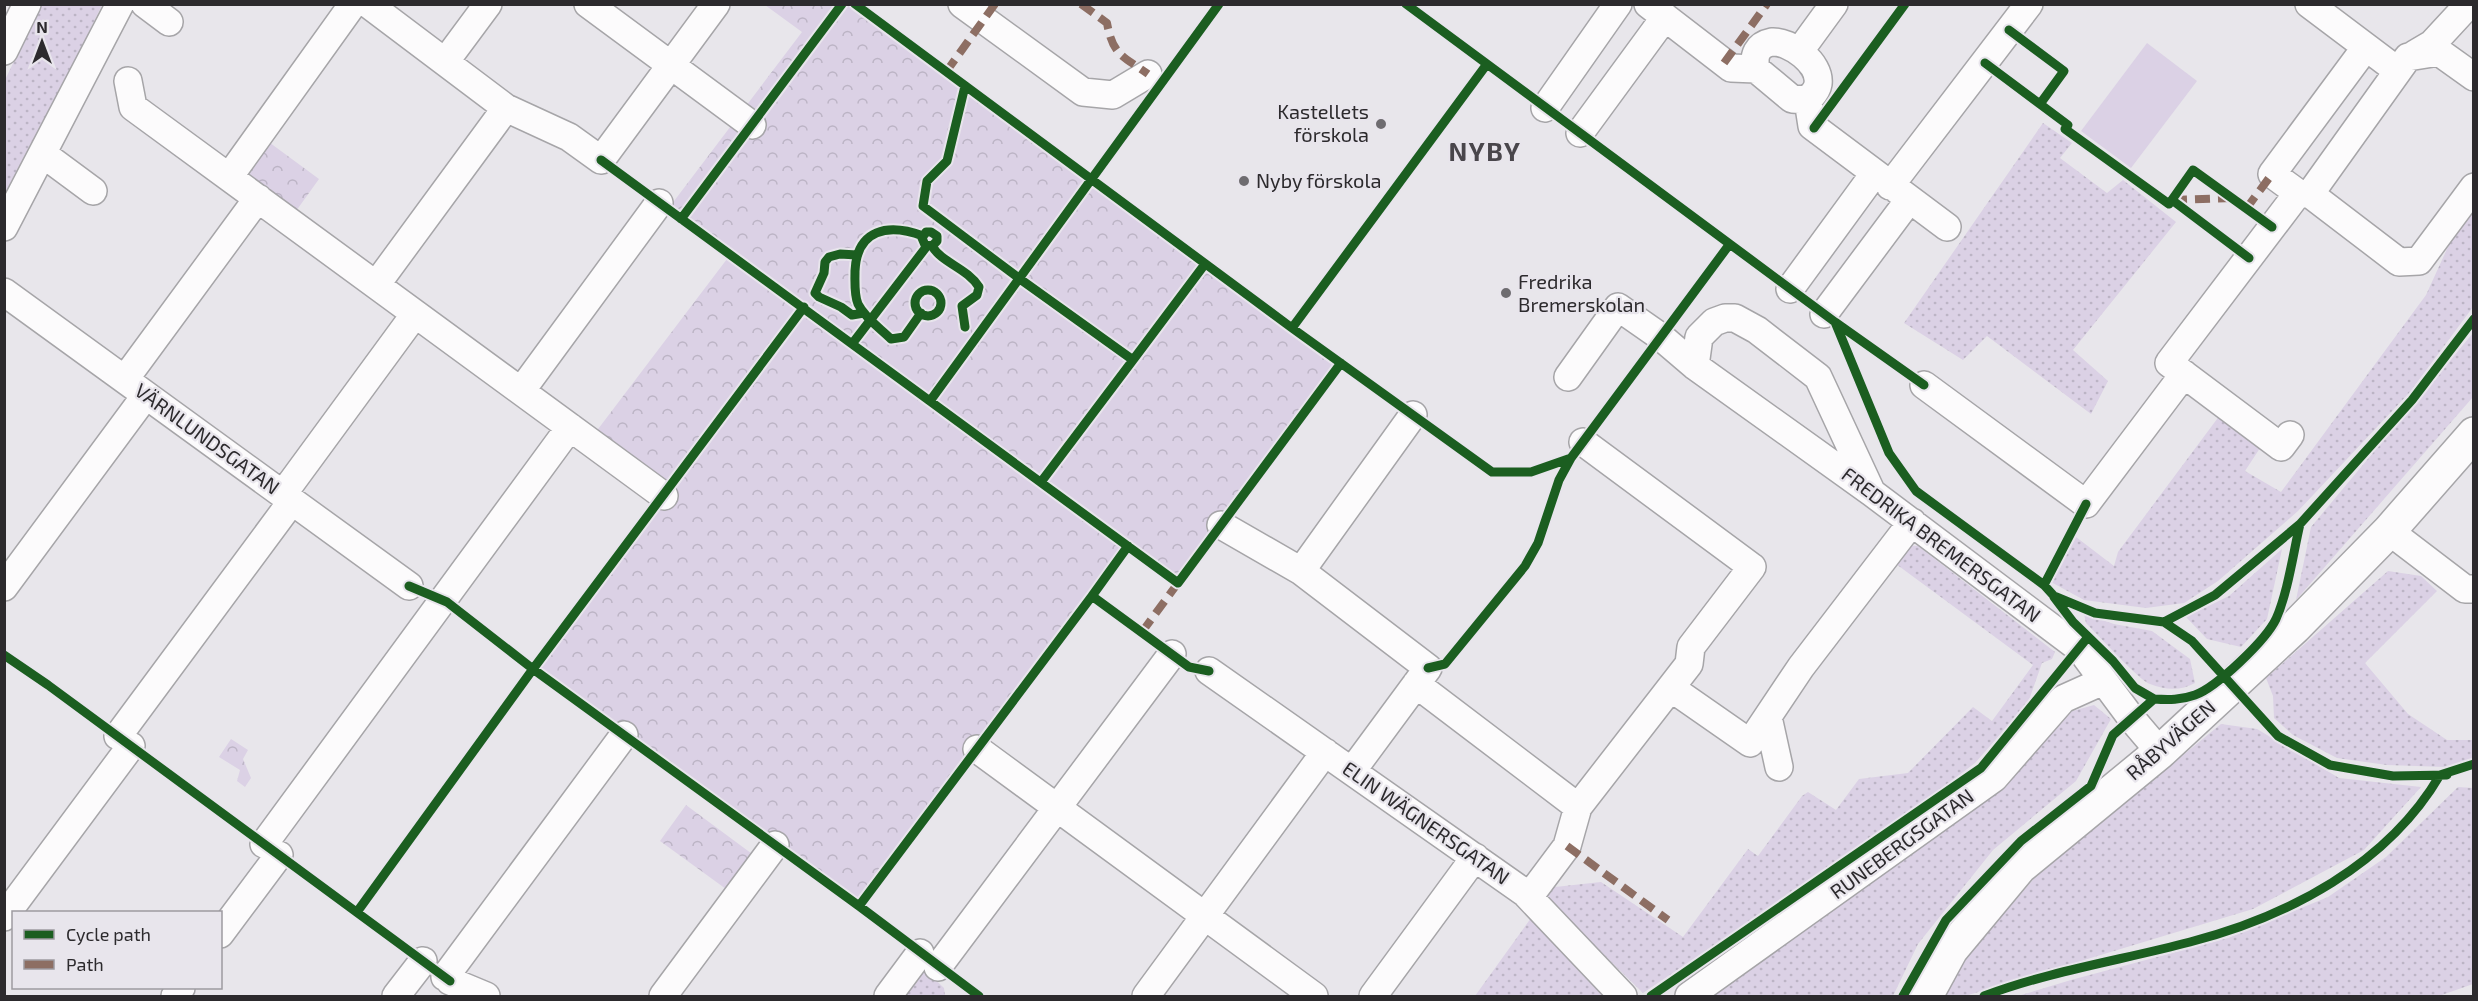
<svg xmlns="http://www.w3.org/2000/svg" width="2478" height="1001" viewBox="0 0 2478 1001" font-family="'Exo 2',sans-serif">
<defs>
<pattern id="grass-dots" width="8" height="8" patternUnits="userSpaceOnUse" patternTransform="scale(1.5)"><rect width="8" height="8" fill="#dbd1e5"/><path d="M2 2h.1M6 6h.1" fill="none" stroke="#bcb4c5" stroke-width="1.8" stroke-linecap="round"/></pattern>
<pattern id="park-crowns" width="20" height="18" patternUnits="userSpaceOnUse" patternTransform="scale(1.5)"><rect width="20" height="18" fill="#dbd1e5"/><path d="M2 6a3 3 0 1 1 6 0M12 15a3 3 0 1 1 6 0" fill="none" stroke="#bcb4c5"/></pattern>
</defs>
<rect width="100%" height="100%" fill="#e8e6eb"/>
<path fill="url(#grass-dots)" d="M41 5H102L5 207V80Z
M2043 123 2072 143 2060 158 2107 193 2123 180 2176 222 2073 350 2108 381 2091 414 1987 336 1963 360 1904 323Z
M2473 207V307L2410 392 2298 511 2218 581 2184 603 2146 608 2084 600 2051 582 2076 537 2114 566 2118 552 2220 415 2262 445 2245 471 2281 492 2426 295 2452 238Z
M2473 333V397L2296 600 2311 527Z
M1905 545 1918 546 2055 652 2052 659 2042 663 2028 703 1975 763 1892 826 1643 993 1549 901 1546 888 1601 882 1683 937 1748 849 1758 856 1802 796 1808 792 1836 810 1859 779 1908 773 1973 707 1992 721 2033 665 1896 564Z
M2282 549 2267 619 2241 647 2207 639 2186 617 2229 596Z
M2388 571 2421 576 2437 591 2365 663 2408 714 2447 740H2473V768L2387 765 2337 758 2293 735 2274 718 2273 696 2266 678Z
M2084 614 2114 624 2152 631 2190 659 2195 683C2181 691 2165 690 2150 684 2140 681 2097 634 2086 623Z
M2094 705 2111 719 2076 781 1993 850 1918 944 1893 996H1713L1852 897 2024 764 2069 712Z
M2221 724 2257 729 2339 778 2421 787 2364 850 2253 909 1965 996H1944L1949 978 2037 875Z
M2458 787 2473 788V984L2439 996H2018L2071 980 2228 938 2328 897 2386 857Z
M1531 918 1609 996H1475Z
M922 967 944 988 945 996H899Z"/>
<path fill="url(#park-crowns)" d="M765 5H855L1341 363 1178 583 1128 547 859 906 533 669 664 496 589 441 730 255 668 209 802 32Z
M262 137 319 179 291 218 234 176Z
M231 739 248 750 243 759 251 778 245 787 237 781 240 770 219 757Z
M686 805 763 862 737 897 660 841Z"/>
<path fill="#dbd1e5" d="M2147 43 2197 81 2131 168 2081 131Z"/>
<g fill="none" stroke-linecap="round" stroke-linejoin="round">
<g stroke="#a6a5a8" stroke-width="30">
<path id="minor" d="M145 4 169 22
M368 4 506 108 569 137 601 160 716 4
M588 4 752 125
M962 4 1083 92 1113 95 1148 74
M1648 4 1731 68 1756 69
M2309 4 2398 71
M1772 42C1790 41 1821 63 1818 84 1817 91 1812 95 1808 100L1792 99 1756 69C1753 55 1757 45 1772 42Z
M2366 47 2272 174 2298 193 2310 194 2408 57 2439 52 2474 77
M4 51 27 4
M1799 52 1834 4
M2415 54 2432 44 2469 4
M445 62 488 4
M128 81 133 107 664 496
M1808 100 1812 126 1947 227
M1545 108 1618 4
M1580 133 1665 17
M43 154 93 191
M229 177 353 4
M1890 186 2029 4
M2310 194 2399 262 2419 261 2474 187
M4 227 120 4
M376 285 506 108
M1790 289 1874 174
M4 292 409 586
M1824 314 1909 200
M1695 366 1699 337 1714 322 1725 318H1735L1757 330 1818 377 1871 491
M1568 377 1618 307 1661 337 1695 366 1871 492 2080 649 2132 719 2160 752
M125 379 258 198
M1924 385 2086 504 2184 374
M521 391 659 203
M2290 435 2281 447 2169 363 2298 193
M283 494 415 314
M1221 525 1301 571 1428 668 1352 771
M2389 531 2465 589H2474
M1301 571 1413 415
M4 587 146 395
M1209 671 1525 893 1623 996
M1416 684 1578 807 1689 664 1691 647 1752 567 1583 442
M1671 688 1750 743 1801 667 1912 522
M1768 717 1779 767
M118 736 292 501
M977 749 1314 996
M264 844 570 427
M1529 897 1567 846 1578 807
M4 917 131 746
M220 934 279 855
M938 967 1172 654
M445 977 624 735
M450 981 486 996
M175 996 181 988
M396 996 423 961
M663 996 775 845
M888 996 920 953
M1146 996 1325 752
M1373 996 1475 857
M1689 996 1994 778 2063 699 2103 681"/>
</g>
<g stroke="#a6a5a8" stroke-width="36">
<path id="major" d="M1926 996 1951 950 2020 867 2160 752 2295 627 2389 531 2474 434"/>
</g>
<use href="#minor" stroke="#fcfbfc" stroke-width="27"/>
<use href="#major" stroke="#fcfbfc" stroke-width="33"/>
<path stroke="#8d6e63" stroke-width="8" stroke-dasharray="15 8" stroke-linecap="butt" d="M1081 4 1107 23C1113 56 1123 56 1148 74
M1724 63 1767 4
M946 72 995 4
M2172 200 2232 198
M2246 209 2272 174
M1142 632 1178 583
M1567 846 1668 920"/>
<g stroke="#e8e5ec" stroke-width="13">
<path id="cycleway" d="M855 4 1292 328 1492 472H1531L1571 458 1729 245
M1406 4 1835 322 1889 453 1916 491 2044 585 2054 596 2095 613 2164 622 2215 595 2300 524 2412 400 2474 319
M2009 30 2064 71 2040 104
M1985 63 2068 125 2065 129 2169 204 2193 170 2272 227
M965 86 947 161 927 181 923 206 1020 279 1133 360 1205 264
M1814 128 1905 4
M601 160 1178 583 1341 363
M2172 200 2249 258
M681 219 842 4
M932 246 937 241V236L931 232H926L922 238 925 245 932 246C942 263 967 268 979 287L977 295 962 306 965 327
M857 255 840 254 829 257 825 262 824 273 815 293 819 297 841 307 852 315 864 313
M915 303a13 13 0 1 1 26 0a13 13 0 1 1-26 0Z
M921 313 904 337 891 339C880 328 865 318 858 304 854 295 855 281 855 271 857 229 888 223 923 236
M1835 322 1924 385
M1292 328 1487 64
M852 344 927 246
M930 401 1219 4
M1041 482 1133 360
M1128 546 1092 596 1189 667 1209 671
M2044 585 2086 504
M409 586 447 602 533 669 859 906 979 996
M2164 622 2192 641 2278 736 2330 765 2393 776 2447 775
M4 655 48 685 450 981
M1428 668 1445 664 1525 566 1538 543 1559 480 1571 458
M2154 699C2169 700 2181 700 2195 695 2217 687 2266 640 2276 619 2288 592 2293 554 2300 524
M859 906 1092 596
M357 912 533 669 804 307
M1651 996 1981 768 2088 637
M1903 996 1946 920 2021 841 2091 786 2113 735 2154 699 2135 688 2113 661 2073 622 2054 597
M1984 996C2050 971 2122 960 2190 942 2288 917 2388 864 2440 775L2474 764"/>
</g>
<use href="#cycleway" stroke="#1b5e20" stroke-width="9"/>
</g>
<g fill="#6e6c70" stroke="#e8e5ec" stroke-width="2">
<circle cx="1381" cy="124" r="6"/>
<circle cx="1244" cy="181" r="6"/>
<circle cx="1506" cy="293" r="6"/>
</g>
<g text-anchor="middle" stroke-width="4.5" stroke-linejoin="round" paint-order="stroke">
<g font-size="20" fill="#2c2a2d" stroke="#e8e5ec" text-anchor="start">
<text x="1369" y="119" text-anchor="end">Kastellets<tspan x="1369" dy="23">förskola</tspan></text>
<text x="1256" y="188">Nyby förskola</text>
<text x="1518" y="289">Fredrika<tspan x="1518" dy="23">Bremerskolan</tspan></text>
</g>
<g font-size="20" fill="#2c2a2d" stroke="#e8e5ec">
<text transform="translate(207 439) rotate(36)" y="7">VÄRNLUNDSGATAN</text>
<text transform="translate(1941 545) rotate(37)" y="7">FREDRIKA BREMERSGATAN</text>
<text transform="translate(2171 740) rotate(-41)" y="7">RÅBYVÄGEN</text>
<text transform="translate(1426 823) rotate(35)" y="7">ELIN WÄGNERSGATAN</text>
<text transform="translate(1902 844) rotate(-36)" y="7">RUNEBERGSGATAN</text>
</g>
<g font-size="26" font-weight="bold" letter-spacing="1.5" fill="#49464b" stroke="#e8e5ec">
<text x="1485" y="161">NYBY</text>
</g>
</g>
<rect width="2478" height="1001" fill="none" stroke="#2c2a2d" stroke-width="12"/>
<rect x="12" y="911" width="210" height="78" fill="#e8e5ec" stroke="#9d9aa0" stroke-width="1.5"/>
<rect x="24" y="930" width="30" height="9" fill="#1b5e20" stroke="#9d9aa0" stroke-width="1.5"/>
<text x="66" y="941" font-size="18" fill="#2c2a2d">Cycle path</text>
<rect x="24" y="960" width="30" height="9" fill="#8d6e63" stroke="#9d9aa0" stroke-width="1.5"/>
<text x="66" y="971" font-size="18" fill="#2c2a2d">Path</text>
<g transform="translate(42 42)" stroke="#e8e5ec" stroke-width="4.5" paint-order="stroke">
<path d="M0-4.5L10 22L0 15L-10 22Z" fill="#2c2a2d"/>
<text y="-9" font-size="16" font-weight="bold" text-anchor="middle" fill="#2c2a2d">N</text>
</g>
</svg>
